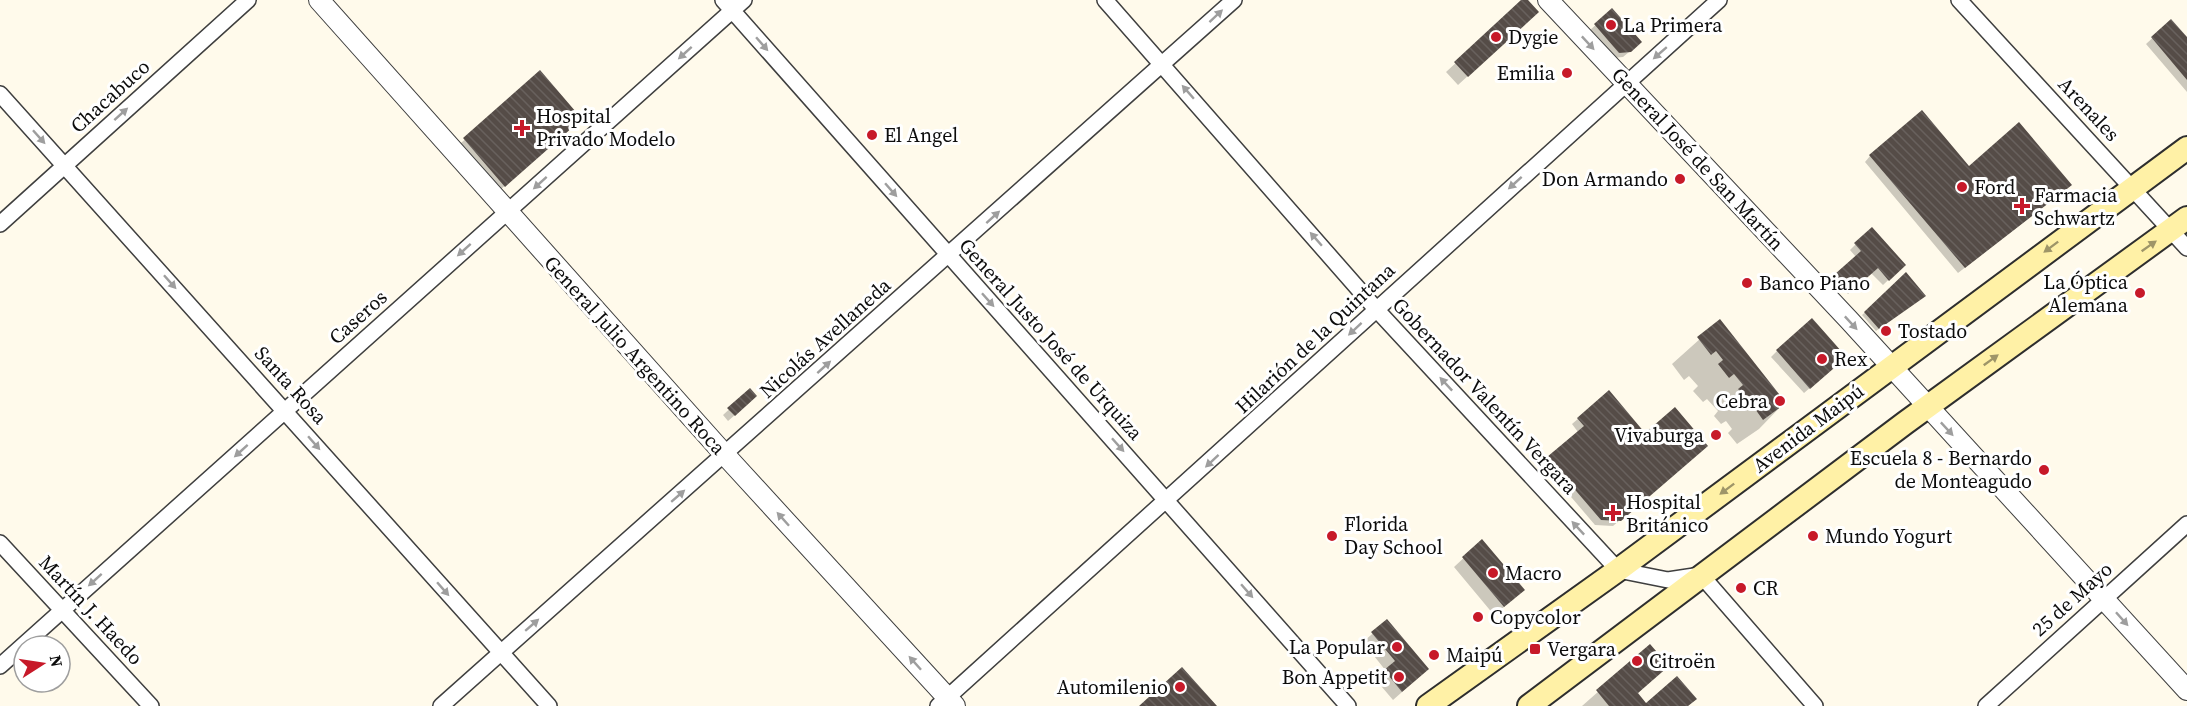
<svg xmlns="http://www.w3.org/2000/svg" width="2187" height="706" viewBox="0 0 2187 706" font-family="'Source Serif 4',serif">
<defs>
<pattern id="building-back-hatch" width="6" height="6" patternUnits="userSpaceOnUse" patternTransform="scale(1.5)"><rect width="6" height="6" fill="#554c47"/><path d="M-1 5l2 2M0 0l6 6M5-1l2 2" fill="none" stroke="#68615d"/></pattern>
</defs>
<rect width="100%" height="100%" fill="#fffaeb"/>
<path fill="#0003" d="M1524 0H1526L1528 21 1458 85 1446 72Z
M1612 10 1634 48 1623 57 1613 58 1589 31Z
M2171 21 2187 39V92L2146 44Z
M540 72 568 130 492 197 452 151Z
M1870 156 1969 168 2064 191 1958 273 1865 162Z
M1871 229 1904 265 1883 285 1871 273 1848 294 1833 277 1856 257 1850 250Z
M1906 275 1921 298 1876 331 1862 315Z
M1720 321 1784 403 1759 429 1737 444 1728 433 1732 429 1726 421 1721 424 1714 416 1718 411 1707 399 1703 402 1693 391 1698 386 1689 376 1684 380 1672 364Z
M1777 351 1833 368 1804 393 1771 357Z
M750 390V402L728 421 723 415Z
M1609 392 1645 435 1706 446 1613 526 1595 525 1543 464 1578 432 1572 424Z
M1482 541 1514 599 1494 615 1454 567Z
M1387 621 1418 678 1393 700 1376 680 1386 671 1363 642Z
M1650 646 1667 666 1637 694 1646 705 1687 706H1582Z"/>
<path fill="url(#building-back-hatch)" d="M1521 0H1528L1539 12 1468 77 1454 62Z
M1612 8 1642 42 1631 52 1619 53 1594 24Z
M2171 19 2187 37V80L2151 37Z
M540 70 582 119 505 187 463 138Z
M1922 110 1969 166 2019 122 2072 185 1965 268 1869 155Z
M1872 227 1906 265 1889 281 1878 268 1851 292 1835 274 1861 251 1854 243Z
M1906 272 1926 296 1879 329 1864 312Z
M1812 318 1842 352 1841 362 1810 389 1776 350Z
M1720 319 1786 403 1763 420 1753 406 1757 402 1752 396 1747 399 1738 389 1743 385 1734 374 1729 378 1718 364 1723 360 1716 351 1711 355 1697 337Z
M750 388 757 396 735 416 727 408Z
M1609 390 1645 433 1675 407 1708 446 1621 521 1601 520 1547 457 1584 426 1577 418Z
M1482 539 1525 590 1504 607 1462 557Z
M1387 619 1429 669 1402 692 1384 670 1395 661 1371 632Z
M1650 644 1669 666 1638 693 1646 703 1677 676 1697 699 1688 706H1609L1596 690Z
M1182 667 1217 706H1139Z"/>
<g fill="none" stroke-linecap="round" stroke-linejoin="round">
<g stroke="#3f3f3f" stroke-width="18">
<path id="minor" d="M723 0 1348 706
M1105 0 1376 309 1618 570 1668 580 1701 575 1815 706
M1959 0 2187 248
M0 94 549 706
M0 224 248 0
M0 543 151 706
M0 666 744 0
M441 706 1234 0
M938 706 1719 0
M1986 706 2187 524"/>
</g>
<g stroke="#3f3f3f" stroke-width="22">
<path id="tertiary" d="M319 0 725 455 955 706
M1548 0 1849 320 2187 690"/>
</g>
<g stroke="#2e2e2e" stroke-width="26">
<path id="secondary" d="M1428 706 1618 570 2187 148
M1529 706 1905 423 2187 218"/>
</g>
<use href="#minor" stroke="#fff" stroke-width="15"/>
<use href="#tertiary" stroke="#fff" stroke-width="20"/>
<use href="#secondary" stroke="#fff1a6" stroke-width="22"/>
</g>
<defs><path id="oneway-solid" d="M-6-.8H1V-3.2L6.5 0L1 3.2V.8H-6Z" transform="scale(1.5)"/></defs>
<g fill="#9e9e9e">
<use href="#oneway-solid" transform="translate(1216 16) rotate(-43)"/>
<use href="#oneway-solid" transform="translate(1588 43) rotate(47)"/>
<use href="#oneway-solid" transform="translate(762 44) rotate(49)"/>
<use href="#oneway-solid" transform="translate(685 53) rotate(138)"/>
<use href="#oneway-solid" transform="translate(1660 53) rotate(139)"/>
<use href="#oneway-solid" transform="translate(1188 92) rotate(-131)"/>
<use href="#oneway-solid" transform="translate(121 114) rotate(-42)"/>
<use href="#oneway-solid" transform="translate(39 137) rotate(48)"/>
<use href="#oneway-solid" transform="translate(540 183) rotate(138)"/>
<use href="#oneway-solid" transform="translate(1515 183) rotate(138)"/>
<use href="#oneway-solid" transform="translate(891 190) rotate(49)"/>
<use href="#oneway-solid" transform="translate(993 217) rotate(-42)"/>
<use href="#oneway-solid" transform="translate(1316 239) rotate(-131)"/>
<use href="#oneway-solid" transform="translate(464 250) rotate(138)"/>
<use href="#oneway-solid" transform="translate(170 282) rotate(48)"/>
<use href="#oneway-solid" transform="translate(988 300) rotate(48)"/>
<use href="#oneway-solid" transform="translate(1851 323) rotate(47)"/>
<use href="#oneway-solid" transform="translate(1355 329) rotate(137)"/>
<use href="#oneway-solid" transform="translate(824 367) rotate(-42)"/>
<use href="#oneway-solid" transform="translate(1446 384) rotate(-133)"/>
<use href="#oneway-solid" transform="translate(1947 429) rotate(47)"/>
<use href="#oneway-solid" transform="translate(314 443) rotate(49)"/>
<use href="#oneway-solid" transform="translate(1118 445) rotate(48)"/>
<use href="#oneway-solid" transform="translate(241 451) rotate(138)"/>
<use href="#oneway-solid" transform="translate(1212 461) rotate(137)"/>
<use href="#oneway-solid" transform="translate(678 496) rotate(-41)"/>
<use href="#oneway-solid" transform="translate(783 519) rotate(-132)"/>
<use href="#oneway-solid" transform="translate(1578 528) rotate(-133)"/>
<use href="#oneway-solid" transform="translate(95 580) rotate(138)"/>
<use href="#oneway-solid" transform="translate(443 589) rotate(49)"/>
<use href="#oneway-solid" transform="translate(1247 591) rotate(49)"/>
<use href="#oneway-solid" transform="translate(2122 619) rotate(48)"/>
<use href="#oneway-solid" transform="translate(532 625) rotate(-41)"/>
<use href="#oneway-solid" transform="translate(915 663) rotate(-132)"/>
</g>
<g fill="#9e9568">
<use href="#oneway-solid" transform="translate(2149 246) rotate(-35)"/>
<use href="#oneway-solid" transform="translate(2051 247) rotate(143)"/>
<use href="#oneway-solid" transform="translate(1991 360) rotate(-36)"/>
<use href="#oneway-solid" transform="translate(1727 489) rotate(143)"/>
</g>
<g fill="#c71929" stroke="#fff" stroke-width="2">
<circle cx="1611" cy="25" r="6"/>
<circle cx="1496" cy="37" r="6"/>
<circle cx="1567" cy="73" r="6"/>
<path d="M519 119h6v6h6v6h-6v6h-6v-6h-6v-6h6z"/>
<circle cx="872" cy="135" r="6"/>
<circle cx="1680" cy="179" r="6"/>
<circle cx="1962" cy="187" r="6"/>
<path d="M2019 197h6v6h6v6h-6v6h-6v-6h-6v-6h6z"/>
<circle cx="1747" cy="283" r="6"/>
<circle cx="2140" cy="293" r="6"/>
<circle cx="1886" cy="331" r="6"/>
<circle cx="1822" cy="359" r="6"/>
<circle cx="1780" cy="401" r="6"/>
<circle cx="1716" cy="435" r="6"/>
<circle cx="2044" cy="470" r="6"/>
<path d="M1610 504h6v6h6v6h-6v6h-6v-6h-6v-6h6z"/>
<circle cx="1332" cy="536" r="6"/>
<circle cx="1813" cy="536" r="6"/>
<circle cx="1493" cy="573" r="6"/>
<circle cx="1741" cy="588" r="6"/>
<circle cx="1478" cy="617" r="6"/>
<circle cx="1397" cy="647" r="6"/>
<rect x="1529" y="643" width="12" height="12" rx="3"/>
<circle cx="1434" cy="655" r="6"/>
<circle cx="1637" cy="661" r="6"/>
<circle cx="1399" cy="677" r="6"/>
<circle cx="1180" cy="687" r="6"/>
</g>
<g text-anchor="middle" stroke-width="6" stroke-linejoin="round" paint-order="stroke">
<g font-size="20" fill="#0c0c0c" stroke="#fff" text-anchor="start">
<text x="1623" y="32">La Primera</text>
<text x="1508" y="44">Dygie</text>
<text x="1555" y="80" text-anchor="end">Emilia</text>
<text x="536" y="123">Hospital<tspan x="536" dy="23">Privado Modelo</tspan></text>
<text x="884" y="142">El Angel</text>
<text x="1668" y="186" text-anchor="end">Don Armando</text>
<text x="1974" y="194">Ford</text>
<text x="2034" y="202">Farmacia<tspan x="2034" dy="23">Schwartz</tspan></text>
<text x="2128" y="289" text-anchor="end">La Óptica<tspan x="2128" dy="23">Alemana</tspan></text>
<text x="1759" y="290">Banco Piano</text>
<text x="1898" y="338">Tostado</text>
<text x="1834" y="366">Rex</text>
<text x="1768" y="408" text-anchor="end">Cebra</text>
<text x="1704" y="442" text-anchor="end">Vivaburga</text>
<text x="2032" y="465" text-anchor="end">Escuela 8 - Bernardo<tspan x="2032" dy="23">de Monteagudo</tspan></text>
<text x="1626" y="509">Hospital<tspan x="1626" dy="23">Británico</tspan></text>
<text x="1344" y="531">Florida<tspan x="1344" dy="23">Day School</tspan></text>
<text x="1825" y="543">Mundo Yogurt</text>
<text x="1505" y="580">Macro</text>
<text x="1753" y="595">CR</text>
<text x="1490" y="624">Copycolor</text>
<text x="1385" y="654" text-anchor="end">La Popular</text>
<text x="1547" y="656">Vergara</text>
<text x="1446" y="662">Maipú</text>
<text x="1649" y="668">Citroën</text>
<text x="1387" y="684" text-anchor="end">Bon Appetit</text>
<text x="1168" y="694" text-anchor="end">Automilenio</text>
</g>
<g font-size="20" fill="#0c0c0c" stroke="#fff">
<text transform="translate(110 96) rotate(-42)" y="7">Chacabuco</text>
<text transform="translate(2089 109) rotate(47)" y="7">Arenales</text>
<text transform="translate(1698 159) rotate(47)" y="7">General José de San Martín</text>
<text transform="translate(358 317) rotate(-42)" y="7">Caseros</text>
<text transform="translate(825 338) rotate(-42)" y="7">Nicolás Avellaneda</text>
<text transform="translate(1315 338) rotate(-43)" y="7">Hilarión de la Quintana</text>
<text transform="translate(1051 339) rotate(48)" y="7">General Justo José de Urquiza</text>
<text transform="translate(635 355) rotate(48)" y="7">General Julio Argentino Roca</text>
<text transform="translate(291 385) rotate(48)" y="7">Santa Rosa</text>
<text transform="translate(1485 396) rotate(47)" y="7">Gobernador Valentín Vergara</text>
<text transform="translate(1808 428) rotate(-37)" y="7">Avenida Maipú</text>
<text transform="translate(2072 599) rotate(-42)" y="7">25 de Mayo</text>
<text transform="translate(91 610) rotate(47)" y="7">Martín J. Haedo</text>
</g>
</g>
<g transform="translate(42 664) rotate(78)"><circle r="28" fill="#ffffff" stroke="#9e9e9e" stroke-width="1.5"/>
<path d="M0-4.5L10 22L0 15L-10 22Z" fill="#c71929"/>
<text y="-9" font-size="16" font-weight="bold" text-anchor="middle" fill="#0c0c0c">N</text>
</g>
</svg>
